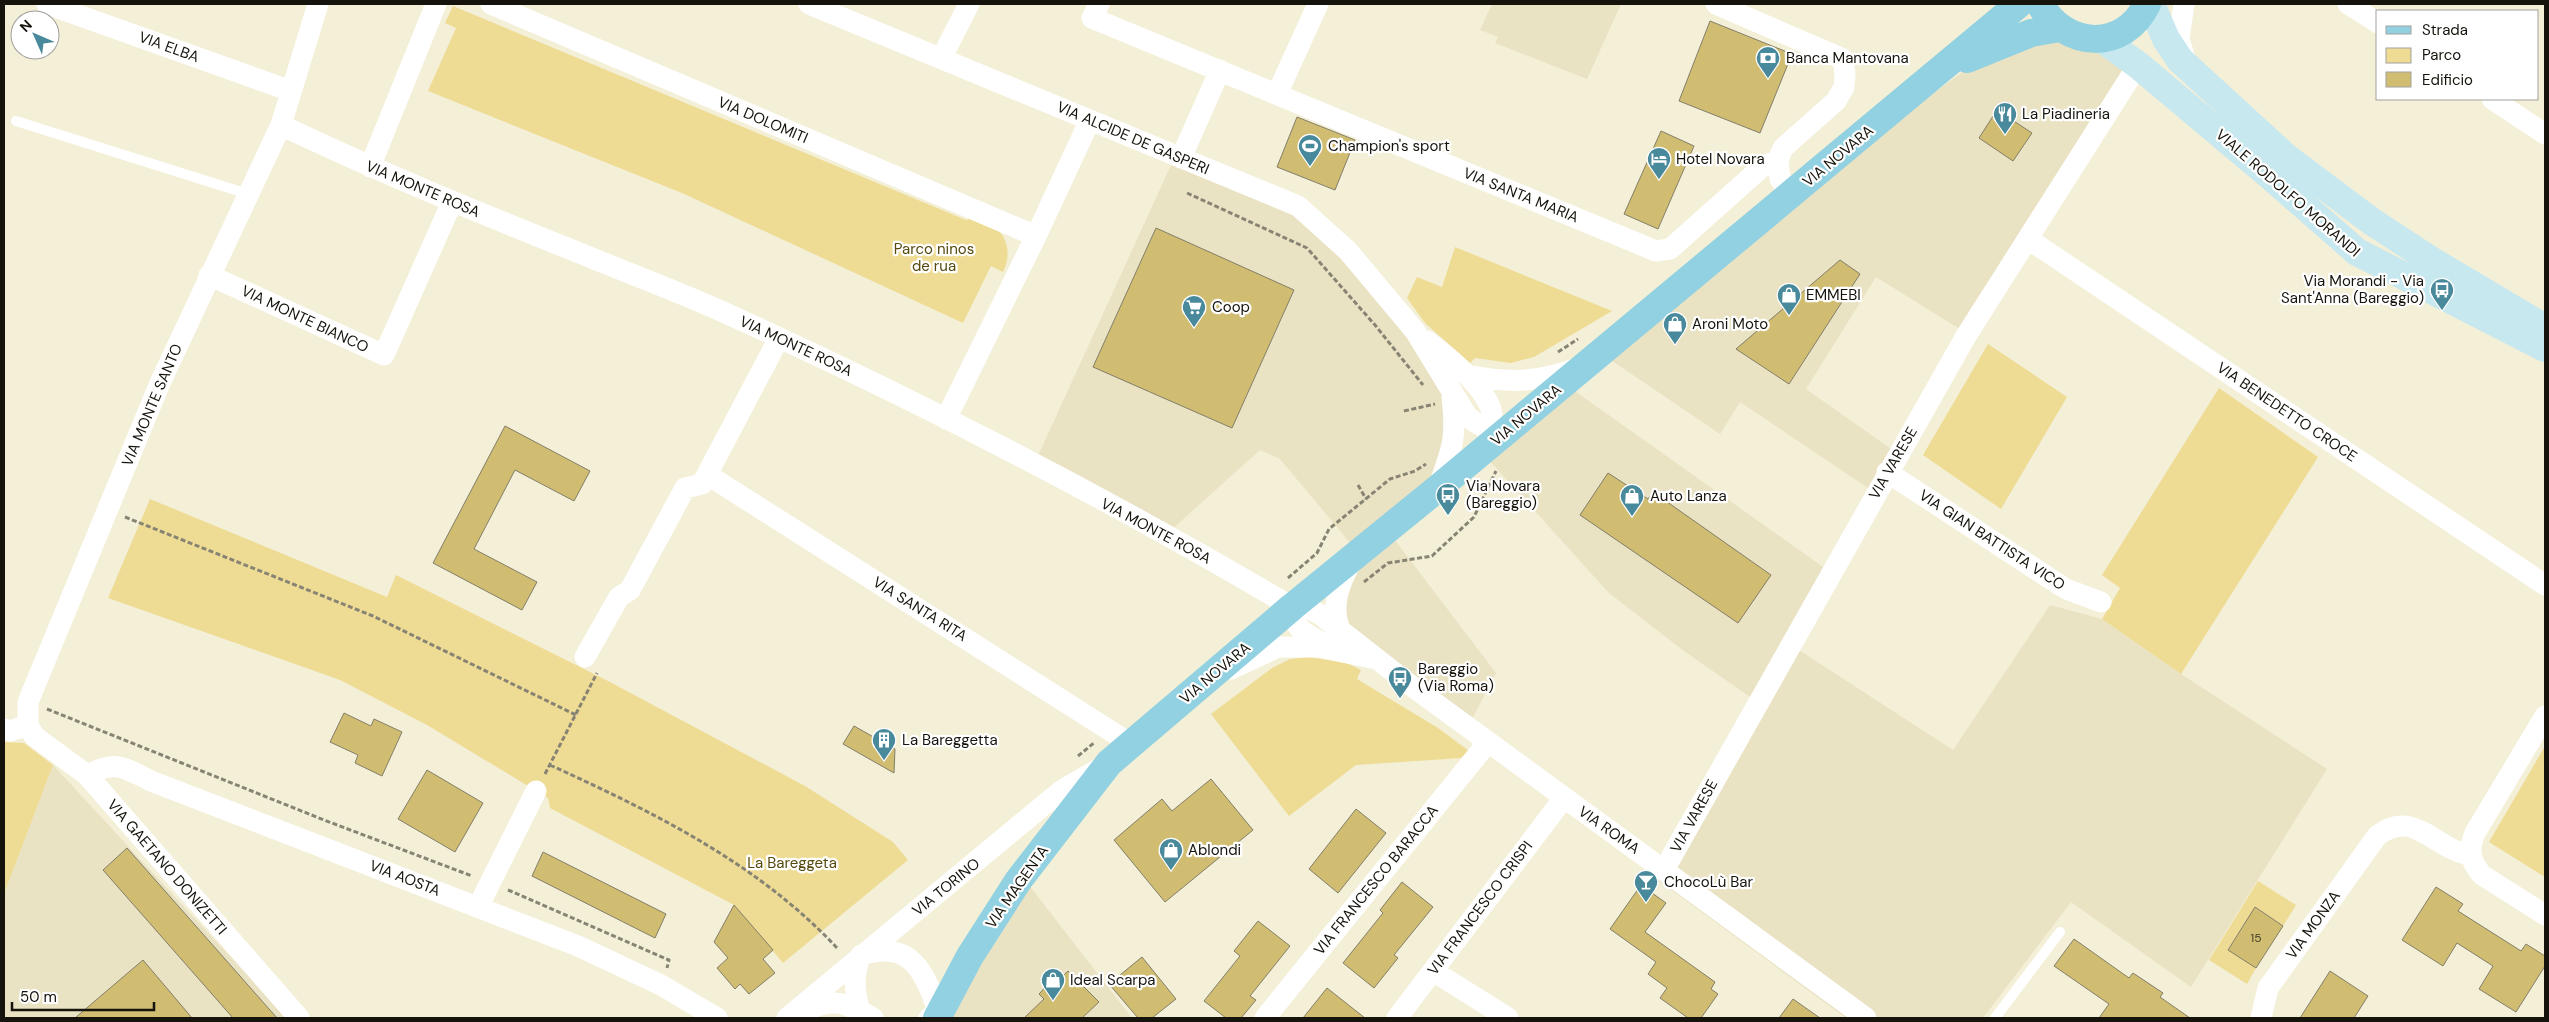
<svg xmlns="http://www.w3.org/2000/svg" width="2549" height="1022" viewBox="0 0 2549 1022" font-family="'DM Sans',sans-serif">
<rect width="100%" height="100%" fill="#f4efd7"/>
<path fill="#e9e2c3" d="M1492 4H1621L1587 79 1495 43 1498 37 1480 30Z
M2057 33 2130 66 1963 331 1876 277 1806 389 1894 451 1871 490 1740 402 1720 434 1605 356 1918 105 1980 59Z
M1172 163 1295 212 1341 255 1411 335 1447 391 1451 427 1434 488 1356 550 1280 459 1260 450 1170 531 1037 458Z
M1569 387 1826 569 1785 641 1953 750 2050 605 2102 619 2181 674 2327 769 2191 987 2071 902 1983 1018H1846L1651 875 1753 699 1684 651 1609 593 1487 458Z
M1391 535 1496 673 1472 719 1345 623 1344 606 1349 580Z
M53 765 287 1018H4V894Z
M1028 884 1132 1018H950Z"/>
<path fill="#eedc95" d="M453 6 966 220 971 218C979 221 989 224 996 229 1010 239 1010 259 1003 272L991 266 963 323 682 193 428 91 456 28 445 23Z
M1455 247 1612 311 1534 357 1511 363 1475 358 1470 363 1425 323 1407 298 1417 277 1442 287Z
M1988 344 2067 397 2001 509 1923 455Z
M2219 388 2318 457 2181 674 2102 619 2120 588 2102 575Z
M150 499 387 597 396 575 608 681 805 786 893 842 908 860 783 963 734 905 550 808 548 798 427 725 340 680 108 598Z
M1309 657 1347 663 1361 670 1357 679 1438 728 1469 751 1461 758 1356 765 1289 816 1211 714 1272 668 1290 659Z
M4 742 24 743 53 765 4 894Z
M2545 746V877L2489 842Z
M2258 881 2296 905 2283 926 2255 908 2228 949 2256 968 2247 984 2209 960Z"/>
<path fill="#d0bd72" stroke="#837e69" d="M1710 21 1792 54 1760 133 1679 101Z
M1997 110 2032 133 2013 161 1979 138Z
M1297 117 1355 140 1335 190 1277 167Z
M1661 131 1694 146 1658 229 1624 214Z
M1156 228 1294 290 1232 428 1093 367Z
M1840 260 1860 274 1789 384 1736 349Z
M505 426 590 471 574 501 515 470 474 549 537 582 522 610 433 563Z
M1608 473 1648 499 1653 492 1771 575 1738 623 1580 515Z
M344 713 371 726 374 719 402 732 382 776 355 763 358 755 330 742Z
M854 726 895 749 894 773 843 744Z
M427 770 483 803 455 852 398 819Z
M1211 779 1253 830 1165 902 1114 840 1162 799 1172 811Z
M1356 809 1386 833 1338 893 1309 869Z
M127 848 277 1018H233L103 870Z
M543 852 666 914 655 938 532 876Z
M1402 882 1433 907 1394 955 1398 958 1374 988 1343 963 1383 913 1380 910Z
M1641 885 1666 903 1645 932 1715 982 1711 989 1718 994 1701 1018H1688L1660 998 1667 988 1648 974 1656 962 1610 929Z
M2436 887 2463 904 2458 911 2521 951 2526 944 2545 956V966L2516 1012 2479 989 2493 966 2457 943 2443 966 2402 940Z
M734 905 773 950 763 959 775 973 749 994 740 984 735 989 717 968 728 958 714 942Z
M2255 907 2283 926 2256 968 2228 950Z
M1258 921 1290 946 1250 996 1256 1000 1241 1018H1226L1204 1001 1240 956 1234 951Z
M2074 939 2129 978 2133 973 2163 993 2160 997 2190 1018H2099L2109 1004 2054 966Z
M1142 957 1176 999 1152 1018H1138L1109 984Z
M143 960 192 1018H75Z
M1068 971 1099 1002 1082 1018H1024L1044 999 1039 994 1053 979 1056 983Z
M2330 971 2368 996 2354 1018H2300Z
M1327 988 1365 1018H1303Z
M1793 999 1820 1018H1779Z"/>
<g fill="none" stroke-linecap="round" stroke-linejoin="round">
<path stroke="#888474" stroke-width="3" stroke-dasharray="5 2.5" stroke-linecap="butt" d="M1187 193 1307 248 1375 325 1423 385
M1558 352 1578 339
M1404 411 1435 404
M1358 485 1366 499
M125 517 373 616 576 715
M1288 578 1317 553 1329 529 1390 479 1415 471 1426 464
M1364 582 1388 563 1432 556 1474 517 1496 471
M47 709 324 820 472 876
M1078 756 1095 742
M550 765C655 813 759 864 838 949
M545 774 597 673
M508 890 669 960 667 968"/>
<path stroke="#fff" stroke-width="10" d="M16 121 248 194
M1995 1018 2060 932"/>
<path stroke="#fff" stroke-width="21" d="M47 4 291 91
M491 4 1036 236
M809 4 1298 206 1348 251 1415 331 1467 416C1485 431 1490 430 1513 426
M1099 4 1092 18 1656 251 1670 249 1762 167 1778 160 1783 148 1836 101 1844 87 1845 74 1843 59 1716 4
M2184 4 2179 39 2186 62
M2348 4 2378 23
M942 57 969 4
M1277 94 1318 4
M2492 99 2545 134
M281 125C383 174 487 216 592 258 638 277 687 295 732 316 923 403 1111 500 1292 607
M1181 158 1220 70
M1778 160 1780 179 1793 193
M370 167 436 4
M2028 239 2545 585
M209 275 384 355 452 202
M1427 341C1447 356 1483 385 1491 409 1494 419 1489 434 1486 444
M1467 375C1507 383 1536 383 1575 369
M946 419 1036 236 1090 120
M1887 472 2066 589 2101 602
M708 475 1131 744
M1438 488C1452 449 1457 439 1452 397
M1292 607 1304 606 1321 615 1409 684 1866 1018
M1292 607C1292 630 1310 637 1328 645
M1340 629C1330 606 1340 581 1352 561
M585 657 619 597 630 590 685 488 702 484 779 338
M1231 669 1278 647H1319L1371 658
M2545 716 2475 833C2468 850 2470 861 2482 875L2545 915
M28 725V702L160 383 281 125 318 4
M28 725 34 736 87 775 299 1018
M4 729 10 731 28 725
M87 775C117 760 123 767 151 781L578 946 661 985 717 1018
M1664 870 1966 336 2138 65
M478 907 536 791
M1433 971 1508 1018
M860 1011C854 991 853 974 861 955 912 939 925 973 939 1014L929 1018
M804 1012C832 996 847 1003 873 1018
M787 1018 1062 790 1102 767
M1265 1018 1488 742
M1397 1018 1564 798
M2261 1018 2268 988 2377 836C2413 807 2434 849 2470 855"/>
<path stroke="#c8e8f0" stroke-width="28" d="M2151 4 2166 39 2180 60 2287 158 2371 221 2429 259 2545 328
M2102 39 2138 65 2269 175 2357 252 2545 348"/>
<path stroke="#91d1e2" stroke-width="28" d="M2040 4C2065 49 2124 52 2147 4
M1967 59 2031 33 2060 28
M937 1018 970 956 1018 881 1109 763 1292 607 1437 489 2019 4"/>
</g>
<defs>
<g id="bank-pin" transform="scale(1.25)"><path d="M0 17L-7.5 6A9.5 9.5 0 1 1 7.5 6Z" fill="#48899b" stroke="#fff"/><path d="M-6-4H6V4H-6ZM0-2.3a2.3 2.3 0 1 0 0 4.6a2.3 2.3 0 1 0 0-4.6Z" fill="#fff"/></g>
<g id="restaurant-pin" transform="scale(1.25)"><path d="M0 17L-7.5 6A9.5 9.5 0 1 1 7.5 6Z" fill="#48899b" stroke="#fff"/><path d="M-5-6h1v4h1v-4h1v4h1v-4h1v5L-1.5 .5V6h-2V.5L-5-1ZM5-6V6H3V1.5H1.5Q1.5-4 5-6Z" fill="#fff"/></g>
<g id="stadium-pin" transform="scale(1.25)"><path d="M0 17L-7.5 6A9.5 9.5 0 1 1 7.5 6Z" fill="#48899b" stroke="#fff"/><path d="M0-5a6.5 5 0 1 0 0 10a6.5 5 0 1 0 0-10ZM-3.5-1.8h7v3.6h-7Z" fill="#fff"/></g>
<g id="hotel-pin" transform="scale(1.25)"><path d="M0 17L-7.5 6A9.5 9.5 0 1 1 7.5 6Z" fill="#48899b" stroke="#fff"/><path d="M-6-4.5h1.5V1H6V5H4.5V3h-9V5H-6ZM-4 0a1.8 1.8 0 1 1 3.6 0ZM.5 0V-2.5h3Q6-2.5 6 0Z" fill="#fff"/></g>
<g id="bus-pin" transform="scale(1.25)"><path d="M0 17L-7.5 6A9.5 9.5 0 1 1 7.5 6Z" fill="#48899b" stroke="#fff"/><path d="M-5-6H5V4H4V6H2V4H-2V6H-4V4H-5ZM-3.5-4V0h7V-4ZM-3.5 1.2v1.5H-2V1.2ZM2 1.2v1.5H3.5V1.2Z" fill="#fff"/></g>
<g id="shop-pin" transform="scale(1.25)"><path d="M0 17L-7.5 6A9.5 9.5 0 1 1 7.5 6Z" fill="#48899b" stroke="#fff"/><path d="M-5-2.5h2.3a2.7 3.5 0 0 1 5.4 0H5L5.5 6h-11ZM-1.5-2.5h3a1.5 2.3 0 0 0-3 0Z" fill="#fff"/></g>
<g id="supermarket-pin" transform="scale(1.25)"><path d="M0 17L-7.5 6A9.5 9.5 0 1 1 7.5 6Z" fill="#48899b" stroke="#fff"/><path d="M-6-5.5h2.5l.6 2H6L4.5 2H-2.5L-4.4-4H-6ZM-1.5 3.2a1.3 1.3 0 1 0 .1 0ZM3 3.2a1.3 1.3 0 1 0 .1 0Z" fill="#fff"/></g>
<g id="building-pin" transform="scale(1.25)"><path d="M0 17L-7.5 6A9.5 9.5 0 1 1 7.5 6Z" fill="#48899b" stroke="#fff"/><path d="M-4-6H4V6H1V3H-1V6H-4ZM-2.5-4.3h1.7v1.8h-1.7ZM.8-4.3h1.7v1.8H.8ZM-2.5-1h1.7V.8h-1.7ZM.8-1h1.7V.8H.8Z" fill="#fff"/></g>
<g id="bar-pin" transform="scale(1.25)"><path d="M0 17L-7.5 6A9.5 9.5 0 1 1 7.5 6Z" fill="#48899b" stroke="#fff"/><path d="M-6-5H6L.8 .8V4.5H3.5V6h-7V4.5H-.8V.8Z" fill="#fff"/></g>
</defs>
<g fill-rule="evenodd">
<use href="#bank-pin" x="1768" y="58"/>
<use href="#restaurant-pin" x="2005" y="114"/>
<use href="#stadium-pin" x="1310" y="146"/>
<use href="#hotel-pin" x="1659" y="159"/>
<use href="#bus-pin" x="2442" y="290"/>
<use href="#shop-pin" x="1789" y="295"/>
<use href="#supermarket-pin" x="1194" y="307"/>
<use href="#shop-pin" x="1675" y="324"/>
<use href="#bus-pin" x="1448" y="495"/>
<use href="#shop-pin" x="1632" y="496"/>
<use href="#bus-pin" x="1400" y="678"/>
<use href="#building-pin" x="884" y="740"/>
<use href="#shop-pin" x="1171" y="850"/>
<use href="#bar-pin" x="1646" y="882"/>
<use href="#shop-pin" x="1053" y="980"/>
</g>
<g text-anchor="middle" stroke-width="4.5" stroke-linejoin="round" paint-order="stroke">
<g font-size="12" fill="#443e25">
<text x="2256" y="942">15</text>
</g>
<g font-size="15" fill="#15130b" stroke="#fff">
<text transform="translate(169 47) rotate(20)" y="5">VIA ELBA</text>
<text transform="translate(763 120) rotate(23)" y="5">VIA DOLOMITI</text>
<text transform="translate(1133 138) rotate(23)" y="5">VIA ALCIDE DE GASPERI</text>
<text transform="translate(1838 156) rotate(-40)" y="5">VIA NOVARA</text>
<text transform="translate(423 189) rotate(23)" y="5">VIA MONTE ROSA</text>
<text transform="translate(2288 193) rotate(41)" y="5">VIALE RODOLFO MORANDI</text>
<text transform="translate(1521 195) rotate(22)" y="5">VIA SANTA MARIA</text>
<text transform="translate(305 319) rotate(25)" y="5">VIA MONTE BIANCO</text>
<text transform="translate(796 346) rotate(25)" y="5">VIA MONTE ROSA</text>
<text transform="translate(152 405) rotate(-67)" y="5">VIA MONTE SANTO</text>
<text transform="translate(2287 412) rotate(34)" y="5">VIA BENEDETTO CROCE</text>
<text transform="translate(1526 415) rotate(-40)" y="5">VIA NOVARA</text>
<text transform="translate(1893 463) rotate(-60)" y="5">VIA VARESE</text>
<text transform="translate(1156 531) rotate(28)" y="5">VIA MONTE ROSA</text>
<text transform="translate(1992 540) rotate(33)" y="5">VIA GIAN BATTISTA VICO</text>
<text transform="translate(920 609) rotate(32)" y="5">VIA SANTA RITA</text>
<text transform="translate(1215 673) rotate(-40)" y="5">VIA NOVARA</text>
<text transform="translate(1694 816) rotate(-61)" y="5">VIA VARESE</text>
<text transform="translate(1609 830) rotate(35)" y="5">VIA ROMA</text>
<text transform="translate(167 867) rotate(49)" y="5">VIA GAETANO DONIZETTI</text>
<text transform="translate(405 878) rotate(21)" y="5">VIA AOSTA</text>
<text transform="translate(1376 880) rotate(-51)" y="5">VIA FRANCESCO BARACCA</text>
<text transform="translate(946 887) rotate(-39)" y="5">VIA TORINO</text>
<text transform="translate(1017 887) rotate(-55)" y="5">VIA MAGENTA</text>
<text transform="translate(1480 908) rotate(-53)" y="5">VIA FRANCESCO CRISPI</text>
<text transform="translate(2313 925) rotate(-54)" y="5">VIA MONZA</text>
</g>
<g font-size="15" fill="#15130b" stroke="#fff" text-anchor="start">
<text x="1786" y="63">Banca Mantovana</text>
<text x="2022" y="119">La Piadineria</text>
<text x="1328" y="151">Champion's sport</text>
<text x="1676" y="164">Hotel Novara</text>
<text x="2424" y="286" text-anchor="end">Via Morandi - Via<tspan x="2424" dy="17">Sant'Anna (Bareggio)</tspan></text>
<text x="1806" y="300">EMMEBI</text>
<text x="1212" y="312">Coop</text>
<text x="1692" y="329">Aroni Moto</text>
<text x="1466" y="491">Via Novara<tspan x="1466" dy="17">(Bareggio)</tspan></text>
<text x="1650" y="501">Auto Lanza</text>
<text x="1418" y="674">Bareggio<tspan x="1418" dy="17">(Via Roma)</tspan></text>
<text x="902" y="745">La Bareggetta</text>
<text x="1188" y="855">Ablondi</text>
<text x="1664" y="887">ChocoLù Bar</text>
<text x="1070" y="985">Ideal Scarpa</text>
</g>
<g font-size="15" fill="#56490d" stroke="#fff">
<text x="934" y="254">Parco ninos<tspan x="934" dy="17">de rua</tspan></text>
<text x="792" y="868">La Bareggeta</text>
</g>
</g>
<rect width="2549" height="1022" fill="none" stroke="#15130b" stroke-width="10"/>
<rect x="2376" y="10" width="162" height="90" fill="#ffffff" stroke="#a1a19d"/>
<rect x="2386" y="26" width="25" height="8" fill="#91d1e2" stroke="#a1a19d"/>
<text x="2422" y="35" font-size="15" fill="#15130b">Strada</text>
<rect x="2386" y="48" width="25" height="15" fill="#eedc95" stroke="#a1a19d"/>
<text x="2422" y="60" font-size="15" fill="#15130b">Parco</text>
<rect x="2386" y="72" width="25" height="15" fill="#d0bd72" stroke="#a1a19d"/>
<text x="2422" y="85" font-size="15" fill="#15130b">Edificio</text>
<g transform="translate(35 35) rotate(315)"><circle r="24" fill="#ffffff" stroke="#a1a19d"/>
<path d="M0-4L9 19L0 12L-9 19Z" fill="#48899b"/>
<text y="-8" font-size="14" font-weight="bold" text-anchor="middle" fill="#15130b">N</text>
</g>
<path d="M12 1002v8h142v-8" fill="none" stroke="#15130b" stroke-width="2.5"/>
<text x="20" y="1002" font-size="15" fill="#15130b" stroke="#ffffff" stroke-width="4" paint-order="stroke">50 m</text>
</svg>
